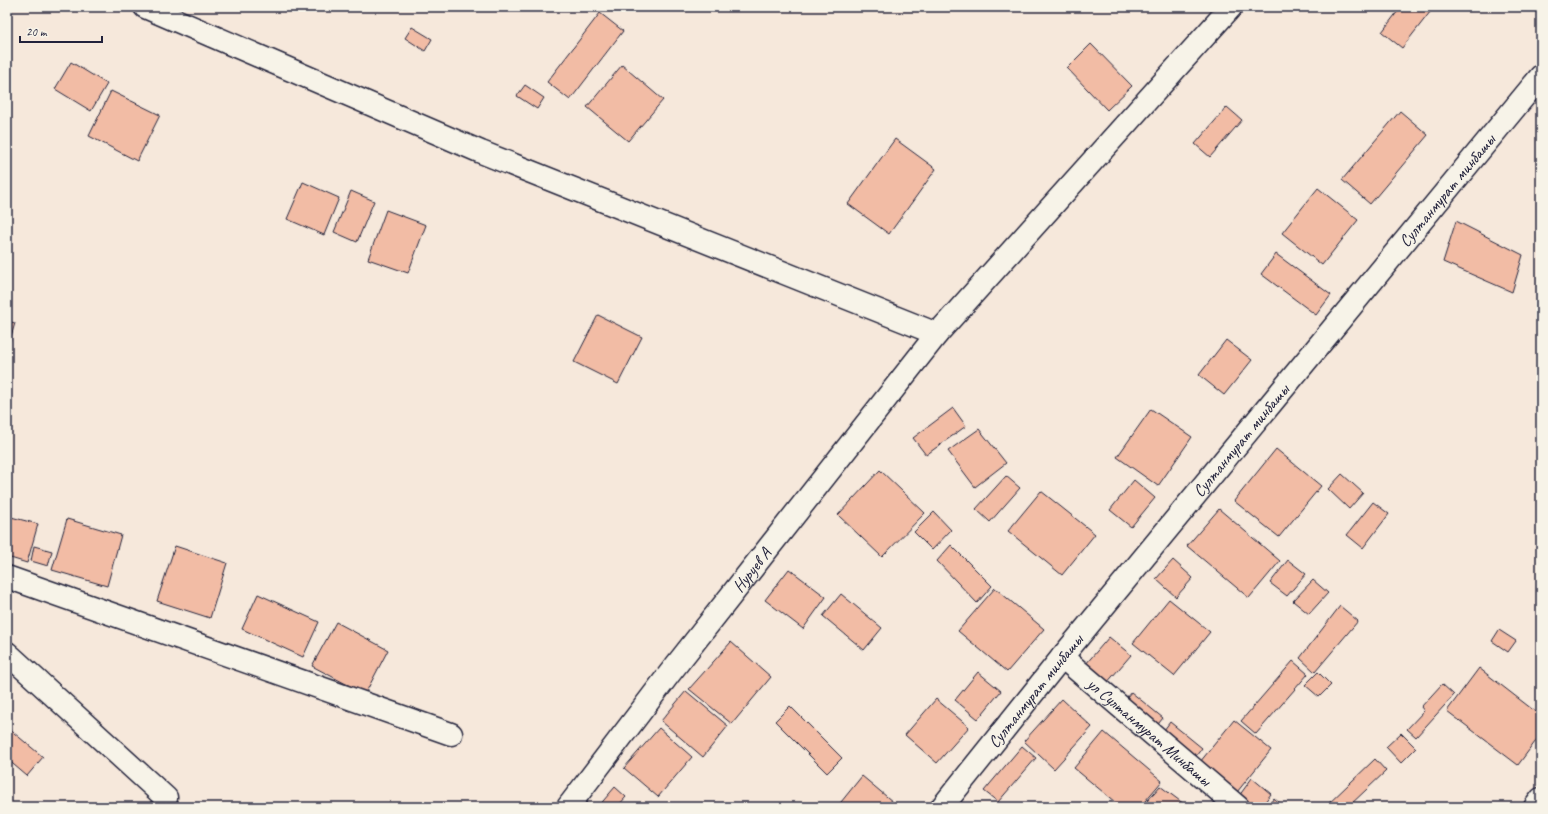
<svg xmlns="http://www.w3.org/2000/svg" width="1548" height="814" viewBox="0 0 1548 814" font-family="Caveat,sans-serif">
<rect width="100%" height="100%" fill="#f6e8db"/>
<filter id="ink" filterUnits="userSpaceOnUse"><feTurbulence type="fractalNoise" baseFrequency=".025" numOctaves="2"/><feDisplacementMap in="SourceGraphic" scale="8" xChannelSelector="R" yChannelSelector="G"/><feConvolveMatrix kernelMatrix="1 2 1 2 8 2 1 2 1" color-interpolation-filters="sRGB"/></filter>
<g filter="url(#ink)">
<path fill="#f2bca5" stroke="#22223b" d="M1401 7H1434L1402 48 1382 32Z
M600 13 623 31 570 100 547 82Z
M412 27 432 39 425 51 405 38Z
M1091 44 1132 86 1107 110 1067 68Z
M71 62 107 84 91 111 55 89Z
M622 65 663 100 628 141 587 107Z
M525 85 544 98 537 109 517 96Z
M111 91 160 115 137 161 89 136Z
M1227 107 1242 120 1210 157 1195 144Z
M1400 111 1428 135 1370 204 1342 180Z
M895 139 936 169 889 234 848 204Z
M303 182 339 198 324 235 287 219Z
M1318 188 1358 220 1322 265 1282 233Z
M351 191 374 201 357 242 334 232Z
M386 210 426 225 408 273 368 259Z
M1456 221 1523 255 1512 292 1443 262Z
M1276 254 1331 295 1316 315 1261 274Z
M598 315 642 337 618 384 574 362Z
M7 321 15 323 8 347H7Z
M1226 340 1252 360 1224 395 1199 375Z
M953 408 966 426 926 455 913 438Z
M1151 409 1192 437 1158 486 1117 457Z
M979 429 1006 463 975 487 948 451Z
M1276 449 1321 486 1279 537 1234 501Z
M880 470 925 513 882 557 838 515Z
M1342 474 1363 493 1349 509 1328 489Z
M1006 476 1020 488 990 522 976 509Z
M1134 480 1155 498 1131 527 1110 510Z
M1041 491 1095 534 1062 575 1008 531Z
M1373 502 1389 514 1363 548 1347 535Z
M1219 509 1280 561 1249 598 1187 546Z
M934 512 951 530 932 550 914 532Z
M7 516 38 524 27 563 7 557Z
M67 519 121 535 107 586 52 570Z
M951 545 992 586 977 603 937 561Z
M34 546 52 551 48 566 31 561Z
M175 546 227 563 210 618 157 601Z
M1173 560 1193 578 1176 597 1156 579Z
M1288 560 1306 574 1287 596 1270 583Z
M789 569 826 597 803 629 765 600Z
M1313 580 1328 593 1309 614 1293 601Z
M995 588 1044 629 1007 672 958 631Z
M258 594 319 622 303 657 242 629Z
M841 594 882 628 864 650 823 616Z
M1169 599 1210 632 1174 676 1133 643Z
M1340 606 1358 621 1315 672 1300 658Z
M336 622 388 650 365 694 312 666Z
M1499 630 1516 641 1508 652 1492 641Z
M1109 637 1131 655 1106 684 1085 665Z
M731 642 771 677 732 724 689 689Z
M1293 661 1308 674 1256 734 1241 721Z
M1479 668 1541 716V734L1518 765 1447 711Z
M978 672 1001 691 978 719 955 700Z
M1318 672 1331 685 1319 697 1305 685Z
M1442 684 1454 695 1416 737 1407 729 1424 711 1421 707Z
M686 691 728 726 703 757 661 721Z
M1131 692 1163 718 1154 729 1122 703Z
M936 699 969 727 937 763 905 735Z
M1062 699 1092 727 1054 769 1024 741Z
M790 706 842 758 827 773 775 721Z
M1234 720 1271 750 1237 792 1200 762Z
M1170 722 1202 748 1193 760 1161 734Z
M8 728 43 757 27 776 7 759Z
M659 728 692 757 658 797 624 768Z
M1104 732 1162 781 1140 807H1121L1074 768Z
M1401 733 1416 748 1401 763 1386 747Z
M1022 746 1036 758 998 802 984 791Z
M1375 759 1386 771 1348 807H1325Z
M862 776 899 807H837Z
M1252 778 1271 794 1261 807H1252L1239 796Z
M1160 786 1188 807H1142Z
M615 787 626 797 617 807H598Z
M1274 798 1284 807H1267Z"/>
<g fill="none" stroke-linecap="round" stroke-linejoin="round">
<g stroke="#22223b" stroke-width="25">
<g id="street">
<path d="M145 7 481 152 937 334"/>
<path d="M7 577 451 734"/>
<path d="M7 653 166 798 164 807"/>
<path id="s1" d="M1062 657 1238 807"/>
<path id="s2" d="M568 807 670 673 937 334 1231 7"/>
<path d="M1535 807 1541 799"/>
</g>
</g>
<g stroke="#22223b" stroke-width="25">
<g id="secondary">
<path id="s3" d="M942 807 1062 657 1541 76"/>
</g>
</g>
<use href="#street" stroke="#f7f3e8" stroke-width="22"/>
<use href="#secondary" stroke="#f7f3e8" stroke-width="22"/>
</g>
</g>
<g text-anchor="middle" stroke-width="3" stroke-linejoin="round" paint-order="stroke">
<g font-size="17" fill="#22223b" stroke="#f7f3e8">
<text dy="6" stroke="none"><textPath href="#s3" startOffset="797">Султанмурат минбашы</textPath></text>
<text dy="6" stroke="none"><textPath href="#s3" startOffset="473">Султанмурат минбашы</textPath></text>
<text dy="6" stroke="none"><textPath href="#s2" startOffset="300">Нуруев А</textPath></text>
<text dy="6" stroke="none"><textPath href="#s3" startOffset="149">Султанмурат минбашы</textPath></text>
<text dy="6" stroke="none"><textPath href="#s1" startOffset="115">ул Султанмурат Минбашы</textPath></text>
</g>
</g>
<rect width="1548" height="814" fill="none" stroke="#f7f3e8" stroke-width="24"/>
<rect x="12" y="12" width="1524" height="790" fill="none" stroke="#22223b" stroke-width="1.5" filter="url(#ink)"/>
<path d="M20 36v6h82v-6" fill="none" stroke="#22223b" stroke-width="2"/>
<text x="26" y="36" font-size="12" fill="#22223b" stroke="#f7f3e8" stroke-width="3" paint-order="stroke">20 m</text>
</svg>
